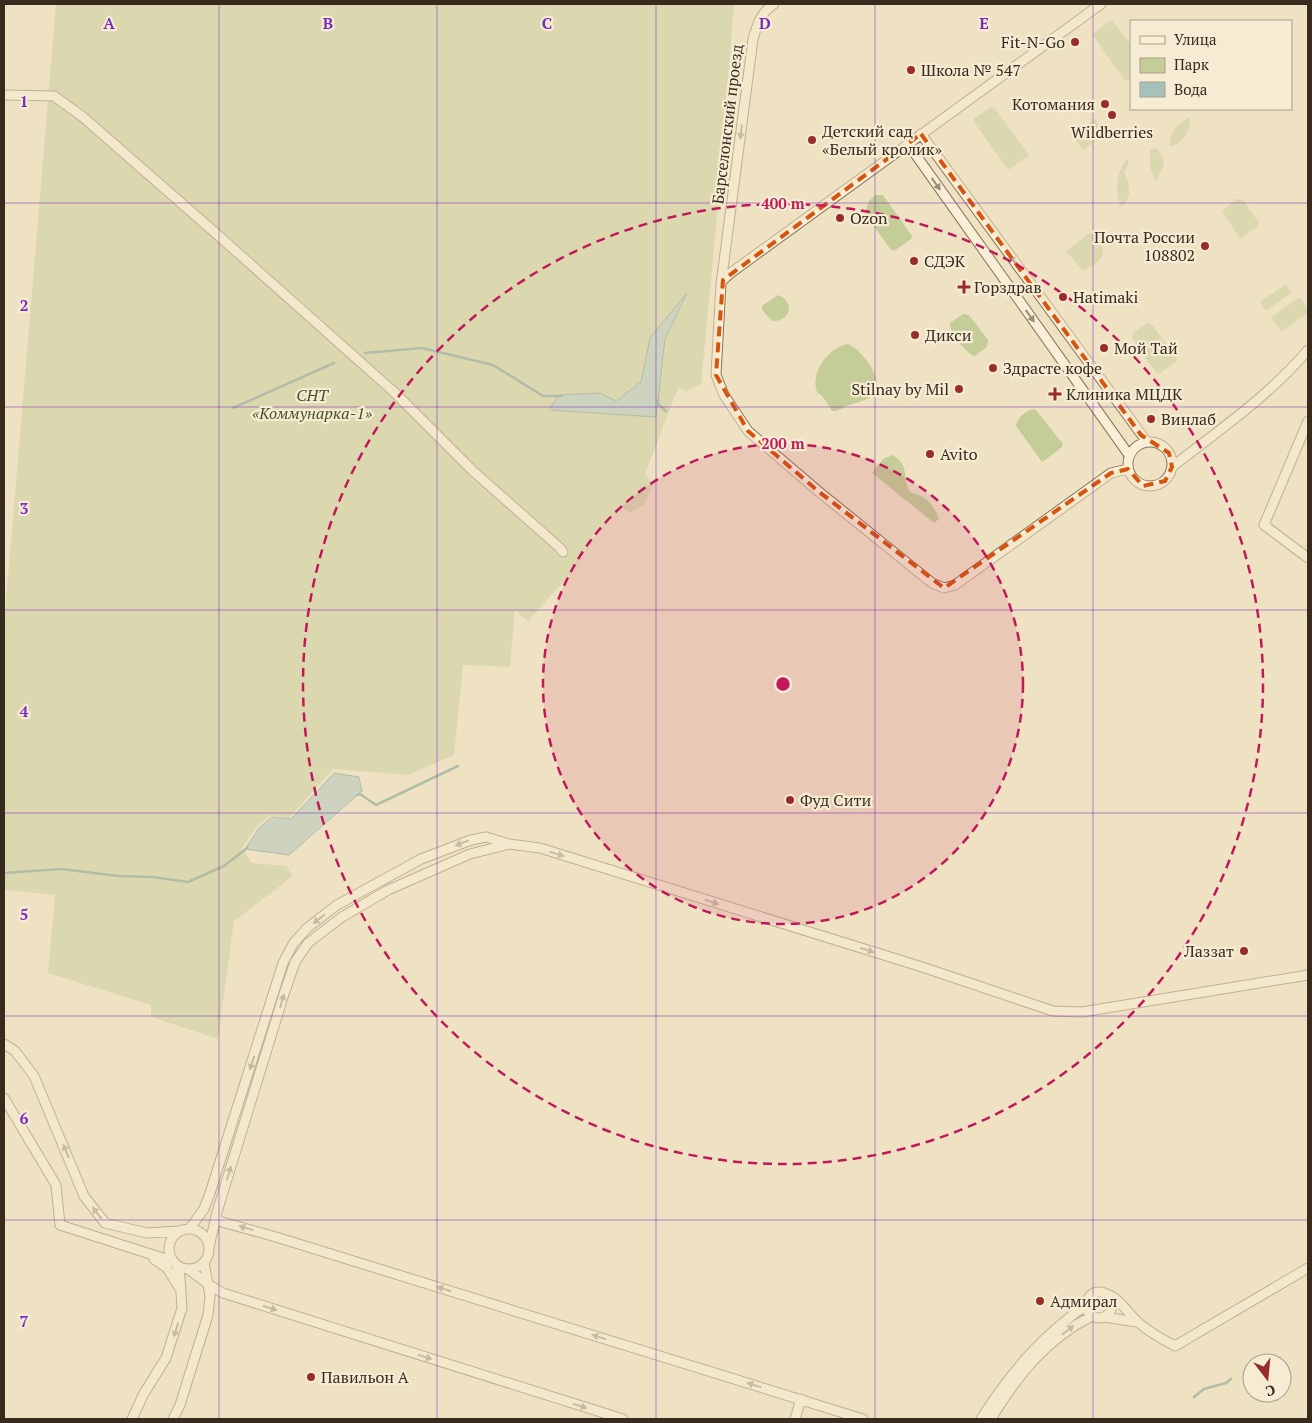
<svg xmlns="http://www.w3.org/2000/svg" width="1312" height="1423" viewBox="0 0 1312 1423" font-family="'PT Serif',serif">
<rect width="100%" height="100%" fill="#eee2c3"/>
<path fill="#c4cc97" d="M56 4H734L718 207 701 384 687 391 678 388 645 474 653 484 644 504 630 513 621 506 589 540 573 571 528 621 515 610 510 667 463 665 454 755 408 775 333 769 289 818 271 815 257 826 242 848 252 863 286 866 293 876 234 921 218 1039 151 1017V1005L48 973 55 895 4 890V625Z
M1112 20 1131 45V80L1127 81 1124 80 1092 34Z
M991 107 995 108 1029 155 1008 170 974 122V119Z
M1190 117C1190 133 1185 141 1170 147 1170 131 1176 124 1190 117Z
M1095 119 1105 134 1083 150 1072 135Z
M1157 148C1159 153 1161 155 1163 159 1166 166 1158 176 1155 181L1150 167V150Z
M1127 159 1129 163 1124 172C1130 184 1133 198 1121 207 1114 190 1116 173 1127 159Z
M876 195H883L912 236 911 239 894 251 891 250 865 214 869 201Z
M1236 199 1243 200 1259 223V226L1241 238 1239 237 1222 211Z
M1091 232C1094 236 1100 241 1102 246 1107 258 1092 267 1083 271L1066 251Z
M1286 284 1291 293 1266 311 1260 302Z
M778 295C796 302 790 322 772 321L762 310V306Z
M1300 297 1308 309V313L1281 332 1271 317Z
M963 314 969 315 988 340 987 347 975 356C966 354 949 332 950 323Z
M1147 323 1153 326 1177 359 1176 362 1159 374 1156 373 1132 338 1133 333Z
M848 344C862 350 887 381 872 396 866 401 857 402 850 405 843 406 839 412 832 411 828 405 826 400 821 395 818 393 817 393 816 389 812 369 830 347 848 344Z
M1035 409 1063 444 1061 448 1042 462 1016 426C1017 417 1027 410 1035 409Z
M892 455C910 464 902 477 909 490 912 495 918 494 923 497 931 502 936 510 939 519L934 523 872 473 883 459Z"/>
<path fill="#a5c1b9" stroke="#6c8f87" d="M687 293 665 339 656 417 549 410 559 395 600 393 616 401 641 382 650 338Z
M334 773 359 777 362 791 289 855 245 849 259 828 272 817 291 819Z"/>
<g fill="none" stroke-linecap="round" stroke-linejoin="round">
<path stroke="#6c8f87" stroke-width="2.5" d="M365 353 422 348 493 365 543 396H562
M658 400V404L666 411
M233 408 334 363
M357 795 360 794 376 805 458 766
M4 873 61 869 119 876 152 877 188 882 224 866 247 848
M1194 1397 1204 1389 1226 1383 1231 1379"/>
<g stroke="#88735a" stroke-width="11">
<path id="minor" d="M774 4C761 12 757 25 753 39L721 284 716 375 724 395 748 431 818 491 932 583 944 588 955 585 1111 473 1128 469
M4 95 54 96 83 117 211 229 394 392 473 471 560 548 563 552
M921 134 1147 442
M908 144 1129 455
M723 280 732 272 1101 4
M1308 421 1264 525 1308 558
M1128 464a22 22 0 1 1 44 0a22 22 0 1 1-44 0Z
M1172 467C1219 430 1269 396 1308 350
M4 1044 15 1051 34 1076 84 1196 105 1223 147 1233 178 1231
M4 1098 56 1185 60 1225 172 1261
M215 1220 276 1237 863 1419
M190 1228 204 1209 210 1193 283 963 293 944 307 928 337 905 421 859 471 840 486 837 509 844 540 848 919 966 1053 1011 1082 1012 1308 975
M169 1249a20 20 0 1 1 40 0a20 20 0 1 1-40 0Z
M209 1247 217 1212 284 994 295 962 308 943 342 917 388 890 470 854 509 844
M154 1259 167 1268 178 1286
M188 1269 209 1285 223 1293 623 1419
M1086 1305a13 13 0 1 1 26 0a13 13 0 1 1-26 0Z
M1104 1293C1121 1298 1126 1312 1139 1323 1150 1333 1162 1339 1175 1346L1308 1268
M1104 1317 1137 1322
M132 1419 143 1395 166 1358 182 1308 180 1278 177 1265
M173 1419 180 1405 208 1315 210 1296 204 1262
M795 1419 801 1399
M981 1419C1011 1372 1041 1337 1086 1305
M991 1419C1017 1376 1046 1339 1092 1316"/>
</g>
<use href="#minor" stroke="#f9efd6" stroke-width="9"/>
</g>
<defs><path id="oneway-solid" d="M-6-.8H1V-3.2L6.5 0L1 3.2V.8H-6Z" transform="scale(1.25)"/></defs>
<g fill="#988d7a">
<use href="#oneway-solid" transform="translate(741 132) rotate(97)"/>
<use href="#oneway-solid" transform="translate(936 184) rotate(55)"/>
<use href="#oneway-solid" transform="translate(1014 261) rotate(-126)"/>
<use href="#oneway-solid" transform="translate(1030 316) rotate(55)"/>
<use href="#oneway-solid" transform="translate(462 843) rotate(159)"/>
<use href="#oneway-solid" transform="translate(557 854) rotate(17)"/>
<use href="#oneway-solid" transform="translate(712 902) rotate(17)"/>
<use href="#oneway-solid" transform="translate(319 919) rotate(142)"/>
<use href="#oneway-solid" transform="translate(867 950) rotate(17)"/>
<use href="#oneway-solid" transform="translate(282 1001) rotate(-73)"/>
<use href="#oneway-solid" transform="translate(252 1063) rotate(108)"/>
<use href="#oneway-solid" transform="translate(66 1151) rotate(-113)"/>
<use href="#oneway-solid" transform="translate(229 1173) rotate(-73)"/>
<use href="#oneway-solid" transform="translate(97 1213) rotate(-128)"/>
<use href="#oneway-solid" transform="translate(246 1228) rotate(-163)"/>
<use href="#oneway-solid" transform="translate(444 1289) rotate(-163)"/>
<use href="#oneway-solid" transform="translate(270 1308) rotate(17)"/>
<use href="#oneway-solid" transform="translate(176 1330) rotate(107)"/>
<use href="#oneway-solid" transform="translate(1068 1330) rotate(-38)"/>
<use href="#oneway-solid" transform="translate(599 1337) rotate(-163)"/>
<use href="#oneway-solid" transform="translate(425 1357) rotate(18)"/>
<use href="#oneway-solid" transform="translate(754 1385) rotate(-163)"/>
<use href="#oneway-solid" transform="translate(580 1406) rotate(18)"/>
</g>
<path d="M0 0H1312V1423H0ZM921 134 1141 435 1169 453 1172 467 1165 481 1143 486 1128 469 1111 473 944 588 818 491 748 431 716 375 723 280Z" fill="#eee2c3" fill-opacity=".55" fill-rule="evenodd"/>
<path fill="none" stroke="#d6540e" stroke-width="4" stroke-dasharray="10 6" stroke-linejoin="round" d="M921 134 1141 435 1169 453 1172 467 1165 481 1143 486 1128 469 1111 473 944 588 818 491 748 431 716 375 723 280Z"/>
<path fill="none" stroke="#7b2cbf" stroke-width="1" stroke-opacity="0.55" d="M219 4V1419M437 4V1419M656 4V1419M875 4V1419M1093 4V1419M4 203H1308M4 407H1308M4 610H1308M4 813H1308M4 1016H1308M4 1220H1308"/>
<circle cx="783" cy="684" r="240" fill="#c2185b" fill-opacity=".12"/>
<g fill="none" stroke="#c2185b" stroke-width="2.5" stroke-dasharray="9 6">
<circle cx="783" cy="684" r="240"/>
<circle cx="783" cy="684" r="480"/>
</g>
<g fill="#972c2a" stroke="#f5ecd3" stroke-width="2">
<circle cx="1075" cy="42" r="5"/>
<circle cx="911" cy="70" r="5"/>
<circle cx="1105" cy="104" r="5"/>
<circle cx="1112" cy="115" r="5"/>
<circle cx="812" cy="140" r="5"/>
<circle cx="840" cy="218" r="5"/>
<circle cx="1205" cy="246" r="5"/>
<circle cx="914" cy="261" r="5"/>
<path d="M961.5 279.5h5v5h5v5h-5v5h-5v-5h-5v-5h5z"/>
<circle cx="1063" cy="297" r="5"/>
<circle cx="915" cy="335" r="5"/>
<circle cx="1104" cy="348" r="5"/>
<circle cx="993" cy="368" r="5"/>
<circle cx="959" cy="389" r="5"/>
<path d="M1052.5 386.5h5v5h5v5h-5v5h-5v-5h-5v-5h5z"/>
<circle cx="1151" cy="419" r="5"/>
<circle cx="930" cy="454" r="5"/>
<circle cx="790" cy="800" r="5"/>
<circle cx="1244" cy="951" r="5"/>
<circle cx="1040" cy="1301" r="5"/>
<circle cx="311" cy="1377" r="5"/>
</g>
<g text-anchor="middle" stroke-width="4.5" stroke-linejoin="round" paint-order="stroke">
<g font-size="16" fill="#382b1e" stroke="#f5ecd3" text-anchor="start">
<text x="1065" y="48" text-anchor="end">Fit-N-Go</text>
<text x="921" y="76">Школа № 547</text>
<text x="1095" y="110" text-anchor="end">Котомания</text>
<text x="822" y="137">Детский сад<tspan x="822" dy="18">«Белый кролик»</tspan></text>
<text x="1112" y="138" text-anchor="middle">Wildberries</text>
<text x="850" y="224">Ozon</text>
<text x="1195" y="243" text-anchor="end">Почта России<tspan x="1195" dy="18">108802</tspan></text>
<text x="924" y="267">СДЭК</text>
<text x="974" y="293">Горздрав</text>
<text x="1073" y="303">Hatimaki</text>
<text x="925" y="341">Дикси</text>
<text x="1114" y="354">Мой Тай</text>
<text x="1003" y="374">Здрасте кофе</text>
<text x="949" y="395" text-anchor="end">Stilnay by Mil</text>
<text x="1066" y="400">Клиника МЦДК</text>
<text x="1161" y="425">Винлаб</text>
<text x="940" y="460">Avito</text>
<text x="800" y="806">Фуд Сити</text>
<text x="1234" y="957" text-anchor="end">Лаззат</text>
<text x="1050" y="1307">Адмирал</text>
<text x="321" y="1383">Павильон А</text>
</g>
<g font-size="16" fill="#382b1e" stroke="#f5ecd3">
<text transform="translate(727 124) rotate(-83)" y="6">Барселонский проезд</text>
</g>
<g font-size="16" font-style="italic" fill="#475425" stroke="#f5ecd3">
<text x="312" y="401">СНТ<tspan x="312" dy="18">«Коммунарка-1»</tspan></text>
</g>
</g>
<g font-size="16" text-anchor="middle" font-weight="bold" fill="#7b2cbf" stroke="#f5ecd3" stroke-width="4.5" stroke-linejoin="round" paint-order="stroke">
<text x="109" y="29">A</text>
<text x="328" y="29">B</text>
<text x="547" y="29">C</text>
<text x="765" y="29">D</text>
<text x="984" y="29">E</text>
<text x="24" y="107">1</text>
<text x="24" y="311">2</text>
<text x="24" y="514">3</text>
<text x="24" y="717">4</text>
<text x="24" y="920">5</text>
<text x="24" y="1124">6</text>
<text x="24" y="1327">7</text>
</g>
<circle cx="783" cy="684" r="8" fill="#c2185b" stroke="#f5ecd3" stroke-width="2.5"/>
<g font-size="15" text-anchor="middle" font-weight="bold" fill="#c2185b" stroke="#f5ecd3" stroke-width="4.5" stroke-linejoin="round" paint-order="stroke">
<text x="783" y="209">400 m</text>
<text x="783" y="449">200 m</text>
</g>
<rect width="1312" height="1423" fill="none" stroke="#382b1e" stroke-width="10"/>
<rect x="1130" y="20" width="162" height="90" fill="#f5ecd3" stroke="#a99f8b"/>
<rect x="1140" y="36" width="25" height="8" fill="#f9efd6" stroke="#a99f8b"/>
<text x="1174" y="45" font-size="15" fill="#382b1e">Улица</text>
<rect x="1140" y="58" width="25" height="15" fill="#c4cc97" stroke="#a99f8b"/>
<text x="1174" y="70" font-size="15" fill="#382b1e">Парк</text>
<rect x="1140" y="82" width="25" height="15" fill="#a5c1b9" stroke="#a99f8b"/>
<text x="1174" y="95" font-size="15" fill="#382b1e">Вода</text>
<g transform="translate(1267 1378) rotate(164)"><circle r="24" fill="#f5ecd3" stroke="#a99f8b"/>
<path d="M0-4L9 19L0 12L-9 19Z" fill="#972c2a"/>
<text y="-8" font-size="14" font-weight="bold" text-anchor="middle" fill="#382b1e">С</text>
</g>
</svg>
